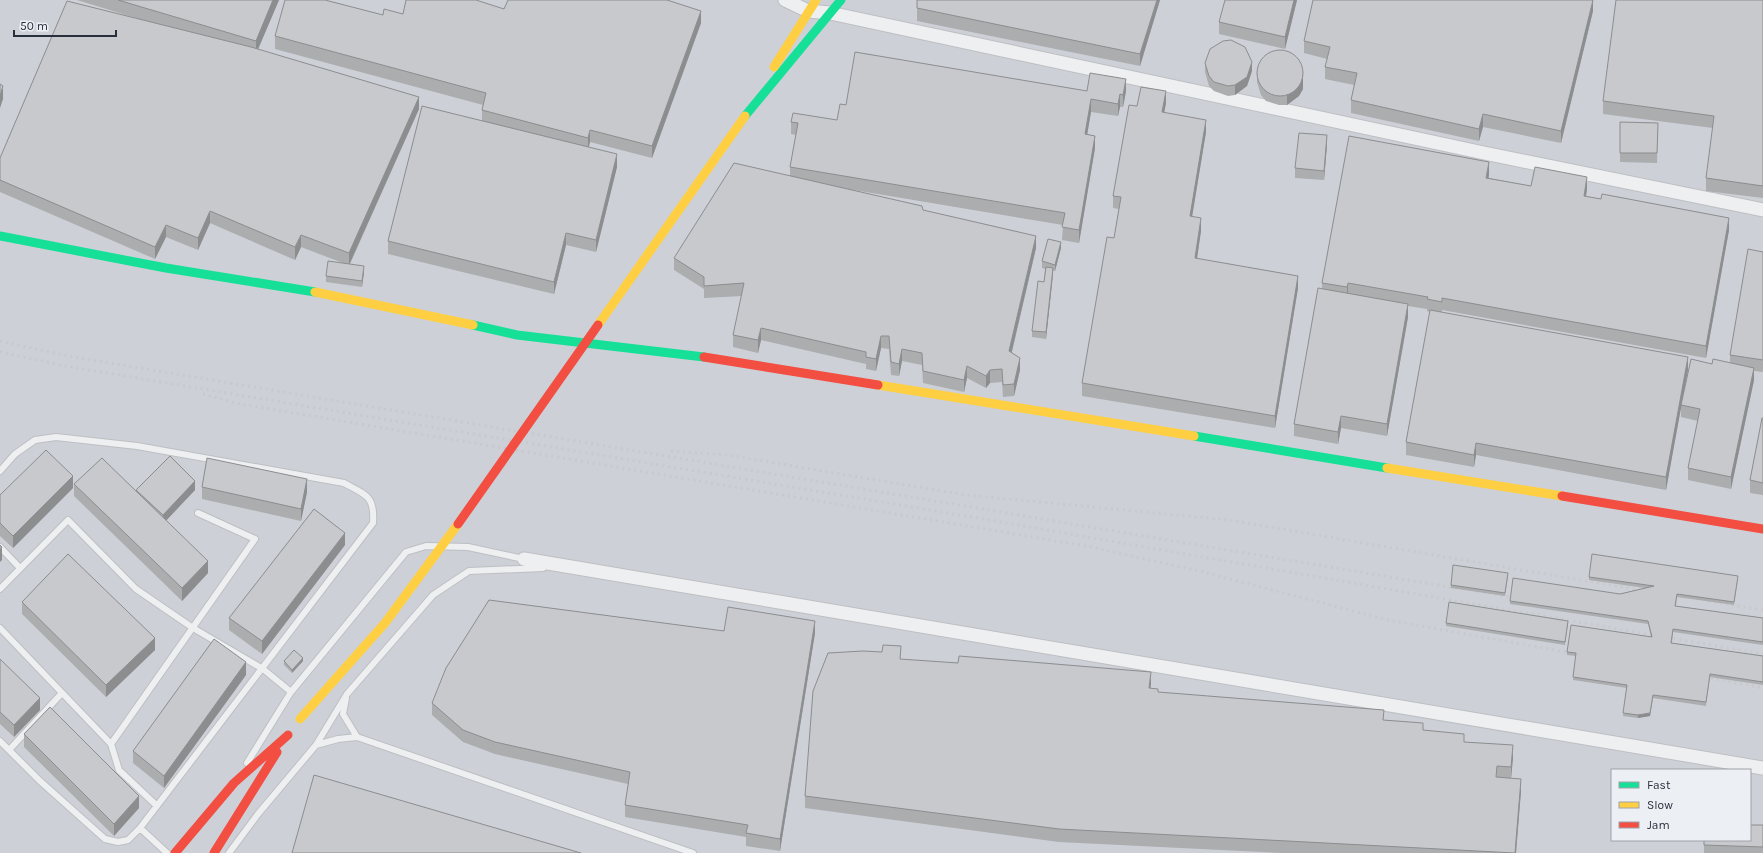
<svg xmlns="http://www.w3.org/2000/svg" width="1763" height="853" viewBox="0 0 1763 853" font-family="Karla,sans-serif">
<rect width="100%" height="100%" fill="#dfe1e4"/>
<path fill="#cdd0d7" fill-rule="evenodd" d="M0 0H1763V853H0ZM1612 770H1750V840H1612Z"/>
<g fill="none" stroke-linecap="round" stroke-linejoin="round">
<g stroke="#bdbfc2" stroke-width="8">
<path id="lane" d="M0 471 15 454 35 440 56 437 137 446 344 483C366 495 375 496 373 523L140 828 128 840 118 842 105 839 40 781 0 741
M0 547 20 568
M0 589 68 520 136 589 193 628 263 669 291 692
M0 628 111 744 119 770 156 805
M346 698 343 714 357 737
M111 744 255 539 198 513
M316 745 338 739 357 737 693 853
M9 750 62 693
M247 763 291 692 406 552 426 546 468 547 524 559
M140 828 167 853
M229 853 258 814 316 745 347 694 433 595 469 571 543 568"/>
</g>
<g stroke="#bdbfc2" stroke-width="15">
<path id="street" d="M785 0 808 11 830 13 1484 153 1763 210
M524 559 1763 768"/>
</g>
<use href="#lane" stroke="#eeeff1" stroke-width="6"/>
<use href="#street" stroke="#eeeff1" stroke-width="13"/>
<path stroke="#16e098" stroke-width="9" d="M745 116 841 0
M0 236 166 268 315 292
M473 325 517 335 704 357
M1194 436 1387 468"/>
<path stroke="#ffcf43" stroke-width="9" d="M774 67 816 0
M315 292 473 325
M878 385 1194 436
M1387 468 1562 496"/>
<path stroke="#f24e42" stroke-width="9" d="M704 357 878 385
M1562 496 1763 529
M175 853 234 783 288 735
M214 853 277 752"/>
<path stroke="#c7c9cc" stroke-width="3" stroke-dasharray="2 4" stroke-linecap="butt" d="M0 341 68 356 1461 589
M0 352 65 366 960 515 1763 654
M203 394 235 403 1086 546 1199 571 1388 620 1577 654
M671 451 728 455 966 495 1229 520 1651 592
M1477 591 1521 599
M1708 601 1763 610
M1699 676 1763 688"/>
<path stroke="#ffcf43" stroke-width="9" d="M598 325 745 116
M300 719 385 623 458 524"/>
<path stroke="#f24e42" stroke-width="9" d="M458 524 598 325"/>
</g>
<path fill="#abadaf" d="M77 0H279L258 49 419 109 350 264 364 272 362 287 326 282V276L343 263 301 247 295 260 210 223 198 250 166 237 155 259 0 192V158L152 23Z
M1160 0 1140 66 917 21V8Z
M1297 0 1285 49 1219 34V22Z
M1593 0V11L1561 143 1483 127 1479 141 1351 113V100L1354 85 1325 79V67L1327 59 1304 53V41Z
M1763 0V198L1706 191V178L1713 128 1603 114V101Z
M504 9 701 23 652 158 590 142 588 147 617 167 596 252 566 245 554 294 388 254V241L482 121V110L483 105 275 49V36L383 15Z
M1205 63 1252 71 1247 86 1235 95 1228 96 1214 91 1209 86 1205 72Z
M1257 72 1303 81V89L1299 96 1287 105H1279L1266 101 1261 95 1257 82Z
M1087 91H1126L1123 107H1120L1118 116 1091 112 1087 135 1095 148 1079 243 1062 240 1063 225 836 187 923 210 1036 248 1012 352 1020 370 1014 396 1003 397 1002 382 990 383 986 388 967 378 964 392 923 383 922 365 902 361 899 376 891 375 889 349 881 348 876 371 866 369V364L761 340 758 353 733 347V335L742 296 704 298V289L674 270V258L790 176V167L796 135 791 134V122L837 120 846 105Z
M1166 103 1164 113 1206 132 1192 217 1201 231 1197 259 1298 288 1275 428 1082 396V383L1114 238 1119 209 1113 208V196L1137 106Z
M1620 122 1658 123 1657 163 1620 162Z
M1327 145 1324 180 1295 178V168Z
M1489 174V178L1531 186 1587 189 1586 196 1729 230 1706 358 1442 310V312L1688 370 1683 396 1712 364 1730 363V355L1763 252V372L1754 371V380L1731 489 1688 480V468L1698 421 1681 417V406L1666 490 1476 455 1474 467 1406 455V442L1430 312 1427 311V309L1408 306V317L1387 436 1341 428 1338 444 1294 436V424L1322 289V283Z
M1061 248 1055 271H1053L1046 339 1032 337V331L1044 282 1045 269 1042 268V261Z
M1763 418V495L1750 493V480Z
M74 484 136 491V490H195L166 520 208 573 182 601 74 496Z
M202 487 307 492 301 521 202 499Z
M73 488 13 548 0 536V495Z
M345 545 262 654 229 630V618Z
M1508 576 1505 596 1451 588V585Z
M1589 577 1738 579 1734 605 1677 597 1676 606 1763 618V645L1673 632 1672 643 1763 656V685L1710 677 1706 706 1653 698 1650 716 1638 718 1623 716 1627 688 1573 680 1576 656 1567 655V652L1651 637 1648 624 1510 604V601L1620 594 1645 588 1589 580Z
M22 602 155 650 106 697 22 614Z
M1446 623 1568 624 1565 645 1446 626Z
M724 631 815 633 780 851 746 846V837L625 817V805L628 784 495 754 463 742 432 715V703Z
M0 659 40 710 14 737 0 724Z
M284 661H303L292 673 284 665Z
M246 675 164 788 133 763V751Z
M1151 684 1150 688 1158 692 1384 720 1464 742 1513 758 1511 778 1521 791 1516 853H1282L1059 842 805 808V796Z
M24 734 139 808 114 836 24 747Z
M1763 825V853H1704V840Z"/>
<path fill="#8b8d8f" d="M273 0H279L256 54V41Z
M1157 0H1160L1140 66V54Z
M1294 0H1297L1285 49V37Z
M1593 0V11L1561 143V131Z
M701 11V23L652 158V146Z
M1252 62V71L1247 86 1235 95V85Z
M1303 71V89L1299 96 1287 105V95Z
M1126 79V91L1123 107V95Z
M3 86V99L0 108V96Z
M1166 91V103L1162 124V112Z
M1120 94V107L1118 116V104Z
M419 97V109L349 265V253Z
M1091 99V112L1085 147V134Z
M1483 114V127L1479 141V129Z
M1206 120V132L1190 229V216Z
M590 130V142L588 151V138Z
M1327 135V145L1324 180V171Z
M1095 136V148L1079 243V230Z
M617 154V167L596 252V240Z
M1489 162V174L1486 190V178Z
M1587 177V189L1584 208V196Z
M210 211V223L198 250V238Z
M1201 218V231L1195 271V258Z
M1729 218V230L1706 358V346Z
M166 225V237L155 259V247Z
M566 233V245L554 294V282Z
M301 235V247L295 260V247Z
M1036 236V248L1009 363V351Z
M1061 242V248L1055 271V265Z
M364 266V272L362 287V281Z
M1053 268V275L1046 339V332Z
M1298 276V288L1275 428V416Z
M1348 283V295L1347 300V287Z
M1408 304V317L1387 436V424Z
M761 328V340L758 353V340Z
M881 336V348L876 371V359Z
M902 349V361L899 376V364Z
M1688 357V370L1666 490V477Z
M1020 358V370L1014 396V384Z
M967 366V378L964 392V380Z
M1754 368V380L1731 489V477Z
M990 370V383L986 388V376Z
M1341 416V428L1338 444V432Z
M1476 443V455L1474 467V455Z
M73 476V488L13 548V536Z
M307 479V492L301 521V509Z
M195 481V490L163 524V515Z
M345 533V545L262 654V641Z
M2 547V560L0 562V550Z
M208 561V573L182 601V588Z
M815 621V633L780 851V839Z
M155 638V650L106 697V685Z
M303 658V661L292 673V670Z
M246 662V675L164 788V776Z
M1151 672V684L1149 700V688Z
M1653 695 1650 716 1638 718V715Z
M40 698V710L14 737V725Z
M1513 745V758L1511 779V767Z
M1521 779V791L1516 853H1515Z
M139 796V808L114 836V824Z"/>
<path fill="#c7c9cc" stroke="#8b8d8f" d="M118 0H273L256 41Z
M285 0H325L383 15 384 9 403 14 406 0H476L504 9 508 0H667L701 11 652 146 590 130 588 138 482 110 486 93 275 36Z
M917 0H1157L1140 54 917 8Z
M1225 0H1294L1285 37 1219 22Z
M1313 0H1593L1561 131 1483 114 1479 129 1351 100 1357 73 1325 67 1330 47 1304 41Z
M1616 0H1763V186L1706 178 1714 116 1603 101Z
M67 1 251 47 419 97 349 253 301 235 295 247 210 211 198 238 166 225 155 247 0 180V158Z
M1231 40 1245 47 1252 62 1247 77 1235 85 1228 86 1214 82 1209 76 1205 63 1210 49 1223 41Z
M1257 73a23 23 0 1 1 46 0a23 23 0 1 1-46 0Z
M855 52 1087 91 1090 73 1126 79 1123 95 1120 94 1118 104 1091 99 1085 134 1095 136 1079 230 1062 227 1065 213 790 167 798 123 791 122 793 113 837 120 840 104 846 105Z
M0 84 3 86 0 96Z
M1141 87 1166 91 1162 112 1206 120 1190 216 1201 218 1195 258 1298 276 1275 416 1082 383 1107 237 1114 238 1121 197 1113 196 1129 105 1137 106Z
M422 106 617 154 596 240 566 233 554 282 388 241Z
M1620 122 1658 123 1657 153H1620Z
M1299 133 1327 135 1324 171 1295 168Z
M1349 136 1489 162 1486 178 1531 186 1535 167 1587 177 1584 196 1601 199 1602 194 1729 218 1706 346 1442 298V302L1427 299 1428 297 1348 283 1347 287 1322 283Z
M734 163 922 206 923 210 1036 236 1009 351 1020 358 1014 384 1003 385 1002 369 990 370 986 376 967 366 964 380 923 371 922 353 902 349 899 364 891 362 889 336H881L876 359 866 357V352L761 328 758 340 733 335 744 283 704 286V277L674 258Z
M1048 239 1061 242 1055 265 1042 261Z
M1748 249 1763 252V360L1730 355Z
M328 261 364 266 362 281 326 276Z
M1046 267 1053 268 1046 332 1032 331 1038 281 1044 282Z
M1318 288 1408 304 1387 424 1341 416 1338 432 1294 424Z
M1430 310 1688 357 1666 477 1476 443 1474 455 1406 442Z
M1691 359 1712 364 1713 359 1754 368 1731 477 1688 468 1700 409 1681 405Z
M1762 418H1763V483L1750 480Z
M46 450 73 476 13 536 0 523V495Z
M170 456 195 481 163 515 136 490Z
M102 458 208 561 182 588 74 484Z
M207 458 307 479 301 509 202 487Z
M314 509 345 533 262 641 229 618Z
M0 545 2 547 0 550Z
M68 554 155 638 106 685 22 602Z
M1592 554 1738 576 1734 602 1677 594 1675 606 1763 618V642L1673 629 1671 643 1763 656V682L1710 674 1706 702 1653 695 1650 713 1638 715 1623 713 1627 685 1573 677 1576 653 1567 652 1571 625 1652 637 1648 621 1510 601 1513 578 1620 594 1654 586 1589 577Z
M1453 565 1508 573 1505 593 1451 585Z
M489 600 724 631 728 607 815 621 780 839 746 833 748 825 625 805 630 772 495 742 463 730 432 703 446 668Z
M1449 602 1568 621 1565 642 1446 623Z
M214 639 246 662 164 776 133 751Z
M883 645 901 646 900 659 958 663 959 656 1151 672 1149 688 1158 689V692L1384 710 1383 720 1423 723V730L1464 734V742L1513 745 1511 767 1497 766 1496 777 1521 779 1515 853 1059 829 805 796 813 691 828 653 863 651 882 652Z
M294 650 303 658 292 670 284 661Z
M0 659 40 698 14 725 0 712Z
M50 707 139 796 114 824 24 734Z
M314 775 581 853H292Z
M1750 825H1763V847L1704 845V840H1750Z"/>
<rect x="1611" y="769" width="140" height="72" fill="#eceff4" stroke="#9ea2aa"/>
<rect x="1619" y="782" width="20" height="6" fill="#16e098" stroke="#9ea2aa"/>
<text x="1647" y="789" font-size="12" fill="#282e3b">Fast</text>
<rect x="1619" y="802" width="20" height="6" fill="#ffcf43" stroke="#9ea2aa"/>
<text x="1647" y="809" font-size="12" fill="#282e3b">Slow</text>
<rect x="1619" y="822" width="20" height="6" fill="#f24e42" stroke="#9ea2aa"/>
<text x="1647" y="829" font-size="12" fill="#282e3b">Jam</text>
<path d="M14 30v6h102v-6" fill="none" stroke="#282e3b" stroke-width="2"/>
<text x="20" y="30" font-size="12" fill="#282e3b" stroke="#eceff4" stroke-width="3" paint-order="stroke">50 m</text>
</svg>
